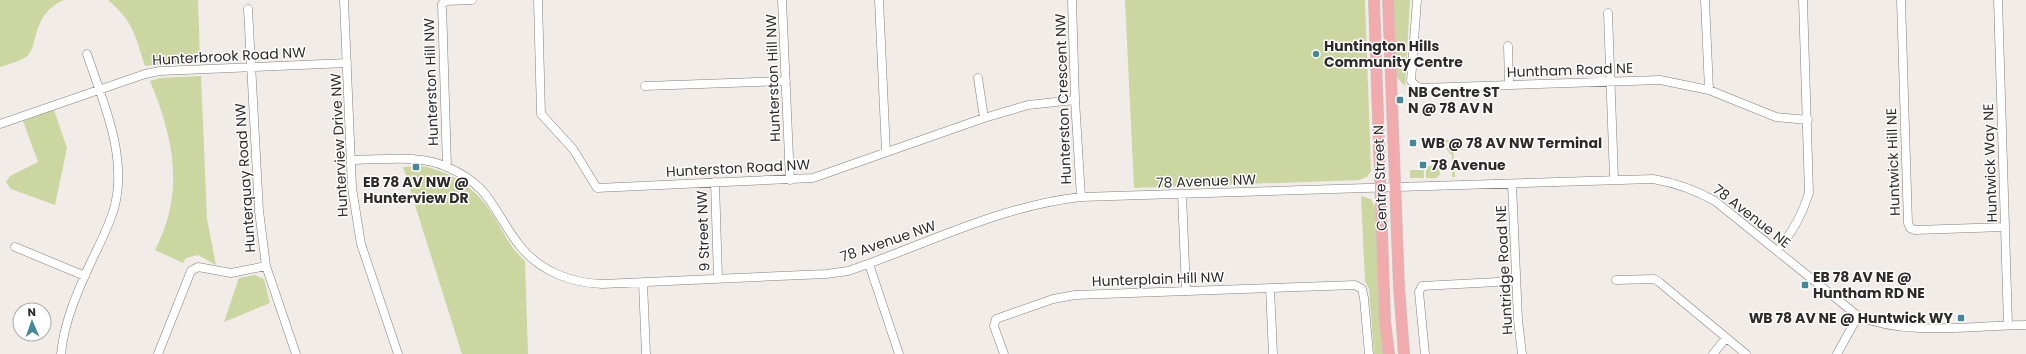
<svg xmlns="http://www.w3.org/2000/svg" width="2026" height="354" viewBox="0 0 2026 354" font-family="Poppins,sans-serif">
<rect width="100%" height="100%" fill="#f1ece8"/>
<path fill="#cbd6a1" d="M0 0H64C30 14 39 49 26 57 19 62 8 64 0 67Z
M108 0H198L200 61 145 66C135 36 134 22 108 0Z
M1125 0H1365L1371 171 1367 177 1359 180 1134 188Z
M1391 0H1410L1405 86 1397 78 1394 71Z
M201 76 207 219 216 265 198 255 186 258 183 263 155 250C185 192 174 139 150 81L160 78Z
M54 110 67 148 55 205 11 189 6 182 10 176 38 162 23 121Z
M1438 140H1453L1455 177H1452V156L1446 148 1453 147V141L1445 143 1438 142Z
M1434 159 1439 165 1440 174 1437 178H1426V166H1434Z
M421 166C451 171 477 189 493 215 503 231 510 248 525 261L528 354H462L403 167Z
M1410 170H1424V178H1410Z
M1361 196 1371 199 1376 209 1385 354H1374L1369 289 1365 281Z
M255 275 264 279 270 303 224 322 239 278Z"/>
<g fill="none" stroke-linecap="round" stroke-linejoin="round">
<g stroke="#847f7c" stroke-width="9">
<path id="minor" d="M344 0 352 188 361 244 398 354
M538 0 541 114 573 149 597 188 813 178 984 118 1028 105 1075 100
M782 0 790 180
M879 0 886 152
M1072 0 1075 100 1081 197
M1417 0 1411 81 1416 86 1421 88 1660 80 1709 90 1776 117 1808 120
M1705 0 1709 90
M1901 0 1908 223 1910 228 1915 230 2005 227
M1998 0 2008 325
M248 9 259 211 266 266 296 354
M1608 13 1614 179
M1508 46 1509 84
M978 78 984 118
M645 86 786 81
M0 124 145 74 160 71 347 63
M351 160C382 160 419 154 447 167 492 186 493 212 520 246 540 271 571 283 602 284L826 274 848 271C925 245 999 206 1081 197L1653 179C1676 183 1694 189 1715 201L1858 316C1909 337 1972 325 2026 325
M447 167 442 4 446 1 472 0
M715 182 718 279
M1512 184 1518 320 1522 354
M1182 195 1186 290
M15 247 85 276
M1777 251C1792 233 1802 216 1809 193L1803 0
M869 264 899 354
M1616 280 1654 279 1659 282 1746 354
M643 283 646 354
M1270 288 1273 354
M61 354C64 322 78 290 91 262 100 243 110 225 115 205 127 154 103 102 87 54
M158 354 191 271 198 267 231 273 266 266
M1004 354 994 326 996 319 1053 299 1075 295 1355 285 1362 289 1364 298 1369 354
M1425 354 1419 292 1422 286 1516 281
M1713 354 1726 338
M1837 354 1858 316"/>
</g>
<g stroke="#c8c8c7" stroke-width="12">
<path id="major" d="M1374 0 1385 321 1389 354
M1388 0 1399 287 1404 354"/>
</g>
<use href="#minor" stroke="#fff" stroke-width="8"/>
<use href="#major" stroke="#f1abac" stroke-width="11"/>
</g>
<g fill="#458998" stroke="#fff" stroke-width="1.5">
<circle cx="1316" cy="54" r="4"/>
<rect x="1396" y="96" width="8" height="8" rx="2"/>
<rect x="1409" y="139" width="8" height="8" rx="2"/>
<rect x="1419" y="161" width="8" height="8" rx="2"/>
<rect x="412" y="163" width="8" height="8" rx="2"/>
<rect x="1801" y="281" width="8" height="8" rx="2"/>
<rect x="1957" y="314" width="8" height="8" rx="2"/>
</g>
<g text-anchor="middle" stroke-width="3" stroke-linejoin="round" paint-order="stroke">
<g font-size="14" font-weight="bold" fill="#2d2a29" stroke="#fff" text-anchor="start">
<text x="1324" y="51">Huntington Hills<tspan x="1324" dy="16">Community Centre</tspan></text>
<text x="1408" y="97">NB Centre ST<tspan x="1408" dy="16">N @ 78 AV N</tspan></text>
<text x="1421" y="148">WB @ 78 AV NW Terminal</text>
<text x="1431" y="170">78 Avenue</text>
<text x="416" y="187" text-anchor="middle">EB 78 AV NW @<tspan x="416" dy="16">Hunterview DR</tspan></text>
<text x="1813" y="282">EB 78 AV NE @<tspan x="1813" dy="16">Huntham RD NE</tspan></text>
<text x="1953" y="323" text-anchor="end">WB 78 AV NE @ Huntwick WY</text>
</g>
<g font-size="14" fill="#2d2a29" stroke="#fff">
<text transform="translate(229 56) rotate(-3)" y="5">Hunterbrook Road NW</text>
<text transform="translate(1570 70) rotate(-2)" y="5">Huntham Road NE</text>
<text transform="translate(773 78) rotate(-92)" y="5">Hunterston Hill NW</text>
<text transform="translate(431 82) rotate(-92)" y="5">Hunterston Hill NW</text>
<text transform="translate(1063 99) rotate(-92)" y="5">Hunterston Crescent NW</text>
<text transform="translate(339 145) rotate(-93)" y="5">Hunterview Drive NW</text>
<text transform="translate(1893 162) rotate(-92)" y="5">Huntwick Hill NE</text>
<text transform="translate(1990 163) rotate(-92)" y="5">Huntwick Way NE</text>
<text transform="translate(738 168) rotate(-3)" y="5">Hunterston Road NW</text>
<text transform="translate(245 178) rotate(-94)" y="5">Hunterquay Road NW</text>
<text transform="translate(1380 178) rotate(-92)" y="5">Centre Street N</text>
<text transform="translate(1206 181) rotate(-2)" y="5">78 Avenue NW</text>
<text transform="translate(1752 216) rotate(38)" y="5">78 Avenue NE</text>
<text transform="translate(703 231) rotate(-92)" y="5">9 Street NW</text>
<text transform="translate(888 241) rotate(-19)" y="5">78 Avenue NW</text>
<text transform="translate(1504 270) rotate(-93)" y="5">Huntridge Road NE</text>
<text transform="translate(1158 279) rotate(-2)" y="5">Hunterplain Hill NW</text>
</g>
</g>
<g transform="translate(32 322) rotate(358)"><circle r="19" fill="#ffffff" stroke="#abaaa9"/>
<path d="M0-3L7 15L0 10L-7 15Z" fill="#458998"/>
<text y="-6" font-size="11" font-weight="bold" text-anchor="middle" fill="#2d2a29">N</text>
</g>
</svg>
